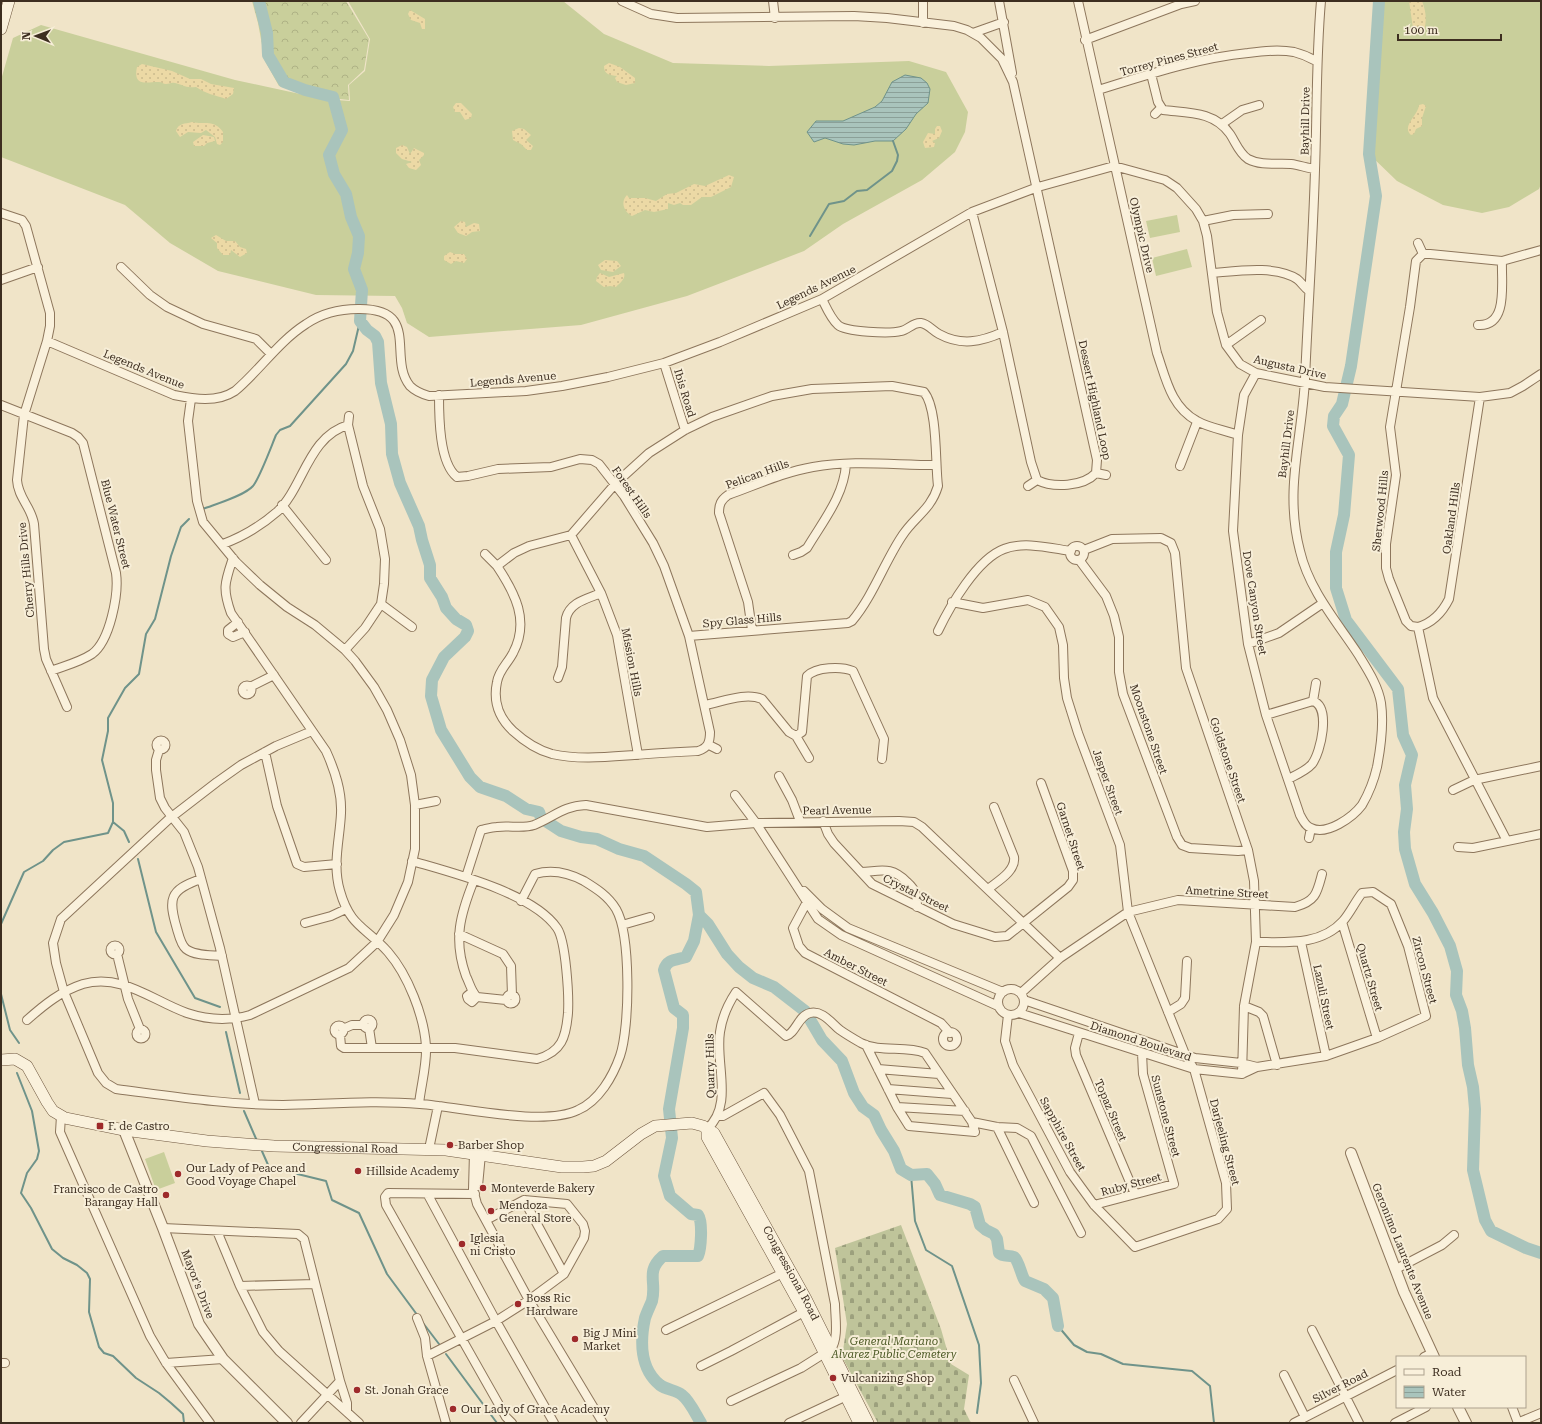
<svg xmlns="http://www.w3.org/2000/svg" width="1542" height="1424" viewBox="0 0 1542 1424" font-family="'Roboto Serif',serif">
<defs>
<pattern id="forest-crowns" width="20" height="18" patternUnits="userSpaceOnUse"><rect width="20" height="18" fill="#c9cf9b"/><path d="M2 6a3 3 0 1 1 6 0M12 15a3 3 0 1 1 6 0" fill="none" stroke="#aeb285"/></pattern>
<pattern id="sand-dots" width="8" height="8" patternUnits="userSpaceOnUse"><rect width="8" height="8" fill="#ecd9a5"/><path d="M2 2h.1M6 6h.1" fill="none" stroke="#cbbb8e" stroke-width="1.8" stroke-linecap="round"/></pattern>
<pattern id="cemetery-stones" width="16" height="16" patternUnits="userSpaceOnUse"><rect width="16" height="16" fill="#bfc49a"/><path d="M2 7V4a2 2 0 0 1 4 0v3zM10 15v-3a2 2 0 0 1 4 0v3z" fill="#9ca07d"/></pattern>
<pattern id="water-rules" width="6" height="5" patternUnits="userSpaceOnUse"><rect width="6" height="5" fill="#a9c4bc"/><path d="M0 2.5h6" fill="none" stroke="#8ba098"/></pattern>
</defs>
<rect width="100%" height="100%" fill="#f0e4c8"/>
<path fill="#c9cf9b" d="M348 1H563L604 34 673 63 769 66 909 61 946 72 968 112 965 132 955 152 922 180 843 224 804 251 687 296 581 325 429 337 407 323 402 308 395 296 316 295 218 271 170 243 125 205 1 157V80L13 38 41 25 235 80 323 99 350 101 349 85 365 71 370 39Z
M1379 1H1541V184L1539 189 1509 207 1482 213 1443 205 1397 181 1369 154Z
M1177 215 1180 232 1150 238 1146 221Z
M1187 249 1192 267 1156 276 1152 258Z
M164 1152 175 1183 156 1190 145 1159Z"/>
<path fill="url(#forest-crowns)" d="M252 1H346L369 39 364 70 348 85 349 100 312 96 279 86 265 61 258 23Z"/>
<path fill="url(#sand-dots)" d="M1409 1H1422C1426 11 1427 20 1424 31L1418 32 1413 28Z
M410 10 425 19V29H422L420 23 411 20 408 14Z
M609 63 620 67 635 78V83L626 85 617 82 615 78 617 76C610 75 604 75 604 66Z
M142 64 172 71 190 79H201L211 84 234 88 233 94 226 99C215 95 206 94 196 87 183 88 185 85 175 83 171 82 169 84 166 84 163 84 162 82 159 82 151 81 132 89 137 67Z
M456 103H461L472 114 471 118 465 120 460 112H455L453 107Z
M1423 104 1426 106 1422 118V126L1416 129 1414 134 1411 135C1401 126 1418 116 1419 105Z
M192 122C205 125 214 119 223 132V142L220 145 217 144 215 137 206 130 201 133 188 132 180 137 176 131C178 123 185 124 192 122Z
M937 126H940L942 131 939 138 932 141 935 143 934 147 925 148 923 142 928 133 935 134V129Z
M519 128 524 129 531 135 526 140 533 146 531 150H527L521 144 513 140 512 131Z
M203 135 214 137 215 141 207 143 204 146H194L193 142Z
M402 145 407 147 410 154 414 148 424 153V155L419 160 421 165 416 170 409 168 406 164 412 162 402 159 396 153V148Z
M729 175 734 177 731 187 711 197H702L691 205H683L680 203 674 205 668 203V209L654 212 645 210 632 216C624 212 620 202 627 195L629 198H645L656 201 667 194 676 193 694 184 705 186Z
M461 221 465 222 466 227 474 223 479 224 480 231 472 232 466 236 458 233 454 227Z
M216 235 226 241H235L240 247 246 249 247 253 240 257 231 250 230 255H223L217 248V243L211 238Z
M450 252 455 254H464L467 259 464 263 456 261 451 264 444 260V256Z
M605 260 617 261 621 266 613 272 601 270 598 265Z
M600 273 609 277 624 273C626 279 620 283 616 287L610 286 604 287 596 281 597 277Z"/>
<path fill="url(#cemetery-stones)" d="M901 1225 941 1329 951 1364 969 1375 964 1409 971 1423H878L842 1357 847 1324 835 1248Z"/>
<path fill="url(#water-rules)" stroke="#6f938a" d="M905 75 921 78 927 83 930 89 928 103 916 114 906 129 893 141H875L854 145 843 144 825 138 814 142 807 132 816 121H843L875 107 882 101 892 82Z"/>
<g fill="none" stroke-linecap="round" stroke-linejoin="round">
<path stroke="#6f938a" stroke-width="2" d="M810 236 829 204 844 201 857 191 867 190 892 171 897 161 898 155 893 141
M203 509C216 504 244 496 253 486 260 477 271 447 276 435L280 430 290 426 346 364 353 351 360 321
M113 822 124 831 129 842
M138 859 156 932 195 998 220 1007
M1 924 24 872 43 861 53 850 64 842 108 833 113 822V803L102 760 108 731V718L125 688 139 674 146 634 155 619 171 556 181 527 189 519
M1 994 10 1030 19 1043
M226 1032 240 1093
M17 1073 32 1111 39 1151 37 1159 27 1173 21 1193 31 1208 52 1249 63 1258 77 1265 87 1273 90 1279 89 1312 99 1347 104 1353 113 1356 136 1378 159 1393 171 1403 183 1414 184 1423
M244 1111 257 1141
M261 1149 269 1167 326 1181 332 1200 359 1213 387 1274 418 1316
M911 1175 915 1221 926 1250 952 1266 979 1345 981 1383 977 1413
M423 1323 439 1344
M1058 1326 1074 1345 1087 1352 1101 1354 1123 1364 1192 1371 1210 1386 1214 1423
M446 1354 497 1423"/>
<path stroke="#a9c4bc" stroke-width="12" d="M259 1 267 33 268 55 284 82 305 90 333 97 342 130 329 155 334 174 346 194 351 217 359 236 358 253 354 269 362 290 360 321 367 330 375 336 378 342 381 383 391 424 392 454 400 483 419 526 422 540 430 565V578L442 597 446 608 456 619 466 625 468 631 465 637 444 657 432 680 431 696 441 730 470 777 480 787 506 796 526 809 539 812 541 818 561 831 581 837 597 839 619 849 644 856 686 884 696 892 699 915 694 941 686 957C676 960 667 959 664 970L674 1008 683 1015V1028L669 1109 672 1138 664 1176 670 1196 691 1214 698 1215C703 1222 701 1249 698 1256H663C645 1272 657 1281 652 1301 650 1306 647 1312 645 1318 640 1341 640 1369 660 1385 667 1390 676 1390 682 1395 690 1401 696 1415 701 1423
M1379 1 1369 154 1376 196 1351 366 1342 404 1334 416 1333 426 1349 455 1344 515 1336 552V588L1346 620 1398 689 1403 735 1412 755 1405 785 1407 809 1404 832 1405 849 1415 884 1433 913 1450 946 1457 971 1456 995 1462 1011 1465 1028 1468 1065 1473 1087 1475 1109 1473 1170 1485 1220 1491 1231 1526 1248 1541 1253
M699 915 708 924 727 954 739 967 753 978 774 987 805 1011 822 1040 842 1061 854 1093 863 1107 874 1115 881 1130 894 1151 901 1169 911 1175 927 1174 935 1184 940 1195 970 1204 975 1207 980 1225 986 1230 994 1234 997 1239 999 1253C1003 1257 1009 1255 1014 1257 1019 1261 1021 1275 1025 1281L1044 1289 1053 1298 1058 1326"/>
<g stroke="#8d765c" stroke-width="10">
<path id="minor" d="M622 1 651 14 677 18 854 16 887 18 954 26 967 30 981 38 1002 59 1013 82 1097 460 1096 473C1083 487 1053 488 1037 480L1031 462 1003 332 972 212
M773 1 775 18
M923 1V23
M999 1 1012 73
M1078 1 1157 353C1166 379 1171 407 1197 421 1209 428 1225 430 1238 435
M973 33 1004 22
M1085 40 1181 4 1195 1
M1151 74 1158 102 1163 110C1188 113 1214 111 1230 134 1236 143 1239 153 1248 159 1261 166 1277 163 1291 164 1299 165 1307 168 1315 169
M1098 90C1147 75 1197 58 1248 53 1263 51 1279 49 1294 52 1302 54 1309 57 1316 61
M1155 114 1161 108
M1222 124 1242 110 1259 105
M1 213 22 220 26 226 50 313V326L47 341 24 415 17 480C18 498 31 506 34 524L44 649 46 659 67 707
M1203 221 1233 215 1268 214
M1418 243 1423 254
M121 267 150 295 167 307 203 324 256 339 271 354
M1213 273C1237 271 1276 265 1297 279 1301 282 1304 287 1308 290
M1 280 38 267
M822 299C826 307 831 319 838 325 846 332 890 334 901 331 908 330 913 322 921 323 928 324 932 330 939 334 961 346 981 342 1003 332
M1478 325C1509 327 1501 282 1502 261
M47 341 174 395C194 399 217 403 235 391 260 370 278 342 306 324 322 313 339 309 358 309 422 308 387 358 410 386 415 391 422 394 429 396L526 391 562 386 608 377 664 363 720 342 822 299 972 212 1038 187 1114 166 1165 180 1177 188 1196 209 1203 221 1207 236 1217 312 1226 345 1240 364 1256 373 1325 387 1480 397 1510 393 1523 386 1541 374
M1226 345 1261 320
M664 363 685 430
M1256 373 1244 395 1238 435 1233 531 1248 644 1266 715 1300 815C1303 820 1305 826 1311 828 1327 836 1353 817 1362 805 1369 793 1374 780 1377 767 1381 746 1384 724 1381 703 1378 685 1367 669 1358 654 1337 622 1309 590 1300 551 1284 490 1302 440 1305 379 1308 309 1313 239 1315 170 1317 113 1316 57 1321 1
M439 395C439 416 439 463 457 477L468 476 498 469 551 467 580 459 592 460 599 464 624 496 653 543 664 566 689 636 710 732C710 742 708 748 698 751 677 752 655 753 634 755 607 757 578 760 552 754 537 750 524 741 513 731 499 718 493 701 497 682 499 670 508 663 513 653 530 621 515 593 497 566L514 553 529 546 571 535 616 483 649 453 685 430 712 417 772 396 812 389 892 386 924 392C938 409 935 463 938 486 931 510 914 517 902 536 884 563 873 596 852 621L848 623 689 636
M1 405 72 433 78 437 83 443 116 573C119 594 110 641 92 654 80 662 64 666 51 671
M348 425 349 416
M1180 466 1197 422
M1096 473 1106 475
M1028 486 1037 480
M282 505 326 560
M571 535 601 593 617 635 638 755
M223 544C242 537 262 525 278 511 303 487 309 436 348 425L363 486 380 529 385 559 384 584 381 604 365 628 345 650
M1070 553a7 7 0 1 1 14 0a7 7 0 1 1-14 0Z
M1084 550 1112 539 1161 538 1171 543 1175 553 1186 668 1248 850 1254 881 1256 942 1244 1006 1242 1074
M485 554 497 566
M793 555 801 552 807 548C823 521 844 496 846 464
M233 558C225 582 222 588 231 613L326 751C335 771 342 791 341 813 340 839 332 864 340 891 350 927 366 927 388 952 408 975 424 1016 426 1046 427 1065 421 1085 419 1104
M1080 561 1106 596 1114 616 1119 637V672L1123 694 1177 837 1182 845 1190 848 1238 851 1248 850
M952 602 983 608 1028 600 1045 607 1059 627 1063 645 1064 678 1067 698 1078 733 1120 845 1128 912 1185 1054 1194 1069 1226 1183 1227 1209 1218 1219 1135 1247 1094 1205 1070 1172 1013 1065 1005 1041 1008 1015
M381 604 412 627
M238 622 228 630V634L233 637 245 632
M1418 627 1411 626 1406 621 1389 579 1386 568V544L1396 475 1390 427 1410 307 1416 261 1423 254H1430L1502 261 1541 250
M1418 627C1432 623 1442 613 1449 599L1480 397
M1418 627 1433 698 1507 841
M752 630 748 602 719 513C719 504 721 500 728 495 756 485 784 472 813 467 852 460 895 465 935 465
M938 631C950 606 977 559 1004 549 1024 541 1050 548 1071 551
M1248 644 1279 633 1323 603
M558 678 562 667 566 618C570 602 587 599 601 593
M242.5 690a4.5 4.5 0 1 1 9 0a4.5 4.5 0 1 1-9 0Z
M250 687 274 675
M1313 701 1316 683
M705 705C722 702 745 692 762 699L789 732 796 736 802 732 807 676C816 667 841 666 853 671L884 739 882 759
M1266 715 1313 701C1331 707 1321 752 1312 764 1306 771 1296 775 1288 779
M312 731 276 746 241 765 217 782 169 819 61 919 53 943 56 963 64 992 98 1073 106 1083 116 1089C171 1096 228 1105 283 1105 329 1104 375 1100 420 1104 461 1107 543 1127 578 1110 599 1101 613 1076 620 1056 630 1027 631 935 616 909 608 896 597 889 584 881 569 873 552 869 535 874L521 901
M796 736 809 758
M156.5 745a4.5 4.5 0 1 1 9 0a4.5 4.5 0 1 1-9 0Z
M709 745 717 749
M159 750 156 760V770L160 798 165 808 184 832 198 867 220 948 255 1104
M265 752 277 806 297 864 304 867 337 864
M779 776 792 800 800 821
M1453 790 1474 780 1541 766
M735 795 756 823 818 919 841 935 998 1006
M415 805 436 801
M823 821 828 834 834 843 872 884 953 924 995 937 1007 936 1068 887 1073 880V871L1041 783
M1309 838 1311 828
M1458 847 1473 848 1541 834
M861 872C882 871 891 866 907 882 916 890 917 895 917 907
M466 877 481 830C486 829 492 827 497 827 509 825 522 829 534 825 554 817 563 806 586 805L707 827 756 823 899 821 914 822 922 827 1060 958
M201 879C169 890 168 899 177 929 179 936 181 945 186 949 195 956 211 955 222 956
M988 889C998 881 1016 871 1014 857L994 807
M804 891 822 909 848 928 1003 992
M808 900 793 928 799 946 805 953 941 1023 950 1033
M1342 922 1377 1038
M305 923 331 916 346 909
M622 925 650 917
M459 934 503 954 511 966 512 995
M1301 942 1326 1056
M110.5 950a4.5 4.5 0 1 1 9 0a4.5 4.5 0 1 1-9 0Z
M117 954 128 999 140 1029
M998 1002a13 13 0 1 1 26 0a13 13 0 1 1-26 0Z
M472 992 467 996 468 999 472 1002 477 997C471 991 470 984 466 976 453 940 460 915 474 880
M1021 993 1060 958 1128 912 1178 900 1295 907C1316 901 1317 893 1322 874
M506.5 999a4.5 4.5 0 1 1 9 0a4.5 4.5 0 1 1-9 0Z
M477 997 506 1000
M1024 1000 1195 1058 1241 1063 1257 1067
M1244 1006 1259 1012 1263 1016 1277 1065
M1168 1012 1181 1004 1185 998 1187 961
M1019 1013 1194 1069 1242 1074 1257 1067 1326 1056 1377 1038 1426 1016 1408 946 1391 904 1373 892 1362 893C1355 902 1350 913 1343 921 1321 946 1285 942 1256 942
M363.5 1024a4.5 4.5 0 1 1 9 0a4.5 4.5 0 1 1-9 0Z
M27 1020C44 1005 61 991 83 984 122 973 153 1001 187 1013 208 1020 229 1021 250 1015L349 968 377 942 394 915 408 882 415 849V805L411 775 400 740 387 710 374 687 355 661 345 650 315 625 287 607 260 585 236 562 203 522 197 501 188 421 191 399
M334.5 1030a4.5 4.5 0 1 1 9 0a4.5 4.5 0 1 1-9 0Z
M369 1028 372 1048
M343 1029 352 1025H363
M136.5 1034a4.5 4.5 0 1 1 9 0a4.5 4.5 0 1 1-9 0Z
M943 1039a7 7 0 1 1 14 0a7 7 0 1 1-14 0Z
M1079 1033 1075 1048 1076 1055 1135 1194
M340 1035 341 1046 344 1048H455L537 1059C562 1052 566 1037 568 1013 569 996 566 941 557 928 533 893 453 873 412 861
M866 1045 897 1107 965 1111
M878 1069 939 1074
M888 1089 952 1094
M897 1107 909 1126 975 1132 972 1122
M61 1116 60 1132 150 1336 166 1363 210 1423
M718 1116H723L764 1093 780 1115 809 1171 835 1304C835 1317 839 1338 831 1349L801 1368 731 1401
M997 1127 1034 1203
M707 1129C734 1105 715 1064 720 1032 722 1018 728 1004 736 992L786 1036C796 1033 798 1016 810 1013 823 1010 832 1024 840 1030 847 1035 854 1039 861 1043 880 1053 905 1045 925 1053L972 1122 997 1127 1017 1128 1031 1136 1081 1233
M429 1149 438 1106
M474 1153 473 1189 477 1204 529 1300 603 1423
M478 1186 481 1154
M475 1194 388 1193 385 1197 386 1205 506 1417 512 1423
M428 1195 496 1321 554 1423
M524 1200 564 1274
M1094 1205 1174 1184 1143 1074 1142 1053
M163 1228 298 1234 304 1239 340 1381 301 1423
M217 1231 240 1286
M1396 1269 1442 1245 1454 1235
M315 1284 240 1286 263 1332 279 1351 359 1423
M417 1318 425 1338 427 1356 446 1423
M666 1330 783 1273
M1312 1330 1359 1423
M427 1356 496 1321 529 1300 564 1274 584 1238 585 1231 583 1224 567 1204 524 1200 486 1220
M1424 1357 1432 1353
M1 1363H5
M166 1363 223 1359
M701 1366 731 1351 804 1312
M1284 1375 1305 1417
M1014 1380 1034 1423
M340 1381 347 1403V1412
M1512 1407 1518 1423
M789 1423 849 1395
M1294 1423 1397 1370
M1395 1423 1426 1407
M1517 1423 1541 1413"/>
</g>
<g stroke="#8d765c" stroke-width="12">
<path id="tertiary" d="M124 1130 163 1228 199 1324 223 1359 287 1423
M1351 1153 1404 1292 1434 1357
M1458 1407 1466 1423"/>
</g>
<g stroke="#6f573f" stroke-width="12">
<g id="secondary">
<path d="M1 29 9 1"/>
<path id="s1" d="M1 1060 15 1059 27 1066 47 1102 53 1111 65 1118 124 1130 207 1141 274 1146 446 1150 562 1167H583L594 1166 606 1161 641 1134 655 1126 692 1123 703 1126 714 1133 806 1299 868 1423"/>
<path d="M707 1129V1137L804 1312 859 1423"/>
</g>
</g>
<use href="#minor" stroke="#faf1dc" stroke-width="8"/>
<use href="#tertiary" stroke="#faf1dc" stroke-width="10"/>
<use href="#secondary" stroke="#faf1dc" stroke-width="11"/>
</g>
<g fill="#9e2a2b" stroke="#f7eed8" stroke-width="1.5">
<rect x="96" y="1122" width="8" height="8" rx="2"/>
<circle cx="450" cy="1145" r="4"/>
<circle cx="358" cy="1171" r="4"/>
<circle cx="178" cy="1174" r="4"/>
<circle cx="483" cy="1188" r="4"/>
<circle cx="166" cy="1195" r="4"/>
<circle cx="491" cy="1211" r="4"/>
<circle cx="462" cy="1244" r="4"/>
<circle cx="518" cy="1304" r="4"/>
<circle cx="575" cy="1339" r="4"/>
<circle cx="833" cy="1378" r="4"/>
<circle cx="357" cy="1390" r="4"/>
<circle cx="453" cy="1409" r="4"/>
</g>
<g text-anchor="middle" stroke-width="4" stroke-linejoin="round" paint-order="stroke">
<g font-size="11" fill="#3d2e20" stroke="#f7eed8">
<text transform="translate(1169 59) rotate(-15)" y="4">Torrey Pines Street</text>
<text transform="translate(1305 121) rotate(-89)" y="4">Bayhill Drive</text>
<text transform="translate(1142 235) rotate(77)" y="4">Olympic Drive</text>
<text transform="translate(816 287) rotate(-26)" y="4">Legends Avenue</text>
<text transform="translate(1290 367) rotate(13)" y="4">Augusta Drive</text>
<text transform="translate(144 369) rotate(22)" y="4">Legends Avenue</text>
<text transform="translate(513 379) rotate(-5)" y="4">Legends Avenue</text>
<text transform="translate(685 393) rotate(73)" y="4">Ibis Road</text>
<text transform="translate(1095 400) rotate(78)" y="4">Dessert Highland Loop</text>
<text transform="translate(1286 444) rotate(-83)" y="4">Bayhill Drive</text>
<text transform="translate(757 474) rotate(-20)" y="4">Pelican Hills</text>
<text transform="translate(632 492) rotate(55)" y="4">Forest Hills</text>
<text transform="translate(1380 511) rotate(-84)" y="4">Sherwood Hills</text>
<text transform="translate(1451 518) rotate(-82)" y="4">Oakland Hills</text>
<text transform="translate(116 524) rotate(76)" y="4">Blue Water Street</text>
<text transform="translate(26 570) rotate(-95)" y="4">Cherry Hills Drive</text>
<text transform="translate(1255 603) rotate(81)" y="4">Dove Canyon Street</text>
<text transform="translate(742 620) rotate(-5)" y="4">Spy Glass Hills</text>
<text transform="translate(632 662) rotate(79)" y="4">Mission Hills</text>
<text transform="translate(1149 729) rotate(71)" y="4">Moonstone Street</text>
<text transform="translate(1228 760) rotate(71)" y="4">Goldstone Street</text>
<text transform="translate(1108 782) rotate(70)" y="4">Jasper Street</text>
<text transform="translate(837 810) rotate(-1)" y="4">Pearl Avenue</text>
<text transform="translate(1071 836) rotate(72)" y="4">Garnet Street</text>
<text transform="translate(1227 892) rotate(3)" y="4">Ametrine Street</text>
<text transform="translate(916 893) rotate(26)" y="4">Crystal Street</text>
<text transform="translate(856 967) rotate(27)" y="4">Amber Street</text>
<text transform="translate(1425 970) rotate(75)" y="4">Zircon Street</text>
<text transform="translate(1370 977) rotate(74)" y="4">Quartz Street</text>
<text transform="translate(1324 997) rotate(78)" y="4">Lazuli Street</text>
<text transform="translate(1141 1041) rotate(18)" y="4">Diamond Boulevard</text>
<text transform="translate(710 1066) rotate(-91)" y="4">Quarry Hills</text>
<text transform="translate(1111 1110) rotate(67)" y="4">Topaz Street</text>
<text transform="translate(1166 1116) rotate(75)" y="4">Sunstone Street</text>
<text transform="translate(1063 1134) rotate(61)" y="4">Sapphire Street</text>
<text transform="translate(1225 1142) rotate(75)" y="4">Darjeeling Street</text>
<text dy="4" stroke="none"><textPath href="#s1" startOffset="376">Congressional Road</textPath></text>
<text transform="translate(1131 1184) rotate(-15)" y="4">Ruby Street</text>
<text transform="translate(1403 1251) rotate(68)" y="4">Geronimo Laurente Avenue</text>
<text dy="4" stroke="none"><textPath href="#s1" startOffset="921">Congressional Road</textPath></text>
<text transform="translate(198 1284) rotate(69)" y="4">Mayor's Drive</text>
<text transform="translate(1340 1386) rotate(-27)" y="4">Silver Road</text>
</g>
<g font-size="11" fill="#3d2e20" stroke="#f7eed8" text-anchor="start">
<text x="108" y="1130">F. de Castro</text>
<text x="458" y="1149">Barber Shop</text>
<text x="186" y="1172">Our Lady of Peace and<tspan x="186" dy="13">Good Voyage Chapel</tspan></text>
<text x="366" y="1175">Hillside Academy</text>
<text x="491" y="1192">Monteverde Bakery</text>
<text x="158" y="1193" text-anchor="end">Francisco de Castro<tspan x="158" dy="13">Barangay Hall</tspan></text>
<text x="499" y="1209">Mendoza<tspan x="499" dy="13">General Store</tspan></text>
<text x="470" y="1242">Iglesia<tspan x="470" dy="13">ni Cristo</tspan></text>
<text x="526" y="1302">Boss Ric<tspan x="526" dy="13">Hardware</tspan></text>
<text x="583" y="1337">Big J Mini<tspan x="583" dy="13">Market</tspan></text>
<text x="841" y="1382">Vulcanizing Shop</text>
<text x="365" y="1394">St. Jonah Grace</text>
<text x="461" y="1413">Our Lady of Grace Academy</text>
</g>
<g font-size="11" font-style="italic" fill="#4d5a26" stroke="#f7eed8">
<text x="894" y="1345">General Mariano<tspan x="894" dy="13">Alvarez Public Cemetery</tspan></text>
</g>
</g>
<rect width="1542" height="1424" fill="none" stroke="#3d2e20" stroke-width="4"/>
<rect x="1396" y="1356" width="130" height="52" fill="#f7eed8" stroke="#ada18e"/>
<rect x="1404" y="1369" width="20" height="6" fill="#faf1dc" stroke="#ada18e"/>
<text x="1432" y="1376" font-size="12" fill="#3d2e20">Road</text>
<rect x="1404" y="1386" width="20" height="12" fill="url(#water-rules)" stroke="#ada18e"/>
<text x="1432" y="1396" font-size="12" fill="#3d2e20">Water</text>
<g transform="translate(36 36) rotate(271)" stroke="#f7eed8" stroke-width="3" paint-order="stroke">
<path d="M0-3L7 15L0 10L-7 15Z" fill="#3d2e20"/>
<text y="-6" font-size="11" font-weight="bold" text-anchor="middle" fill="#3d2e20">N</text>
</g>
<path d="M1398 34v6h103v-6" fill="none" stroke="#3d2e20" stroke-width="2"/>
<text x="1404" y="34" font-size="12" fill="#3d2e20" stroke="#f7eed8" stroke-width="3" paint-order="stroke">100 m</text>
</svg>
